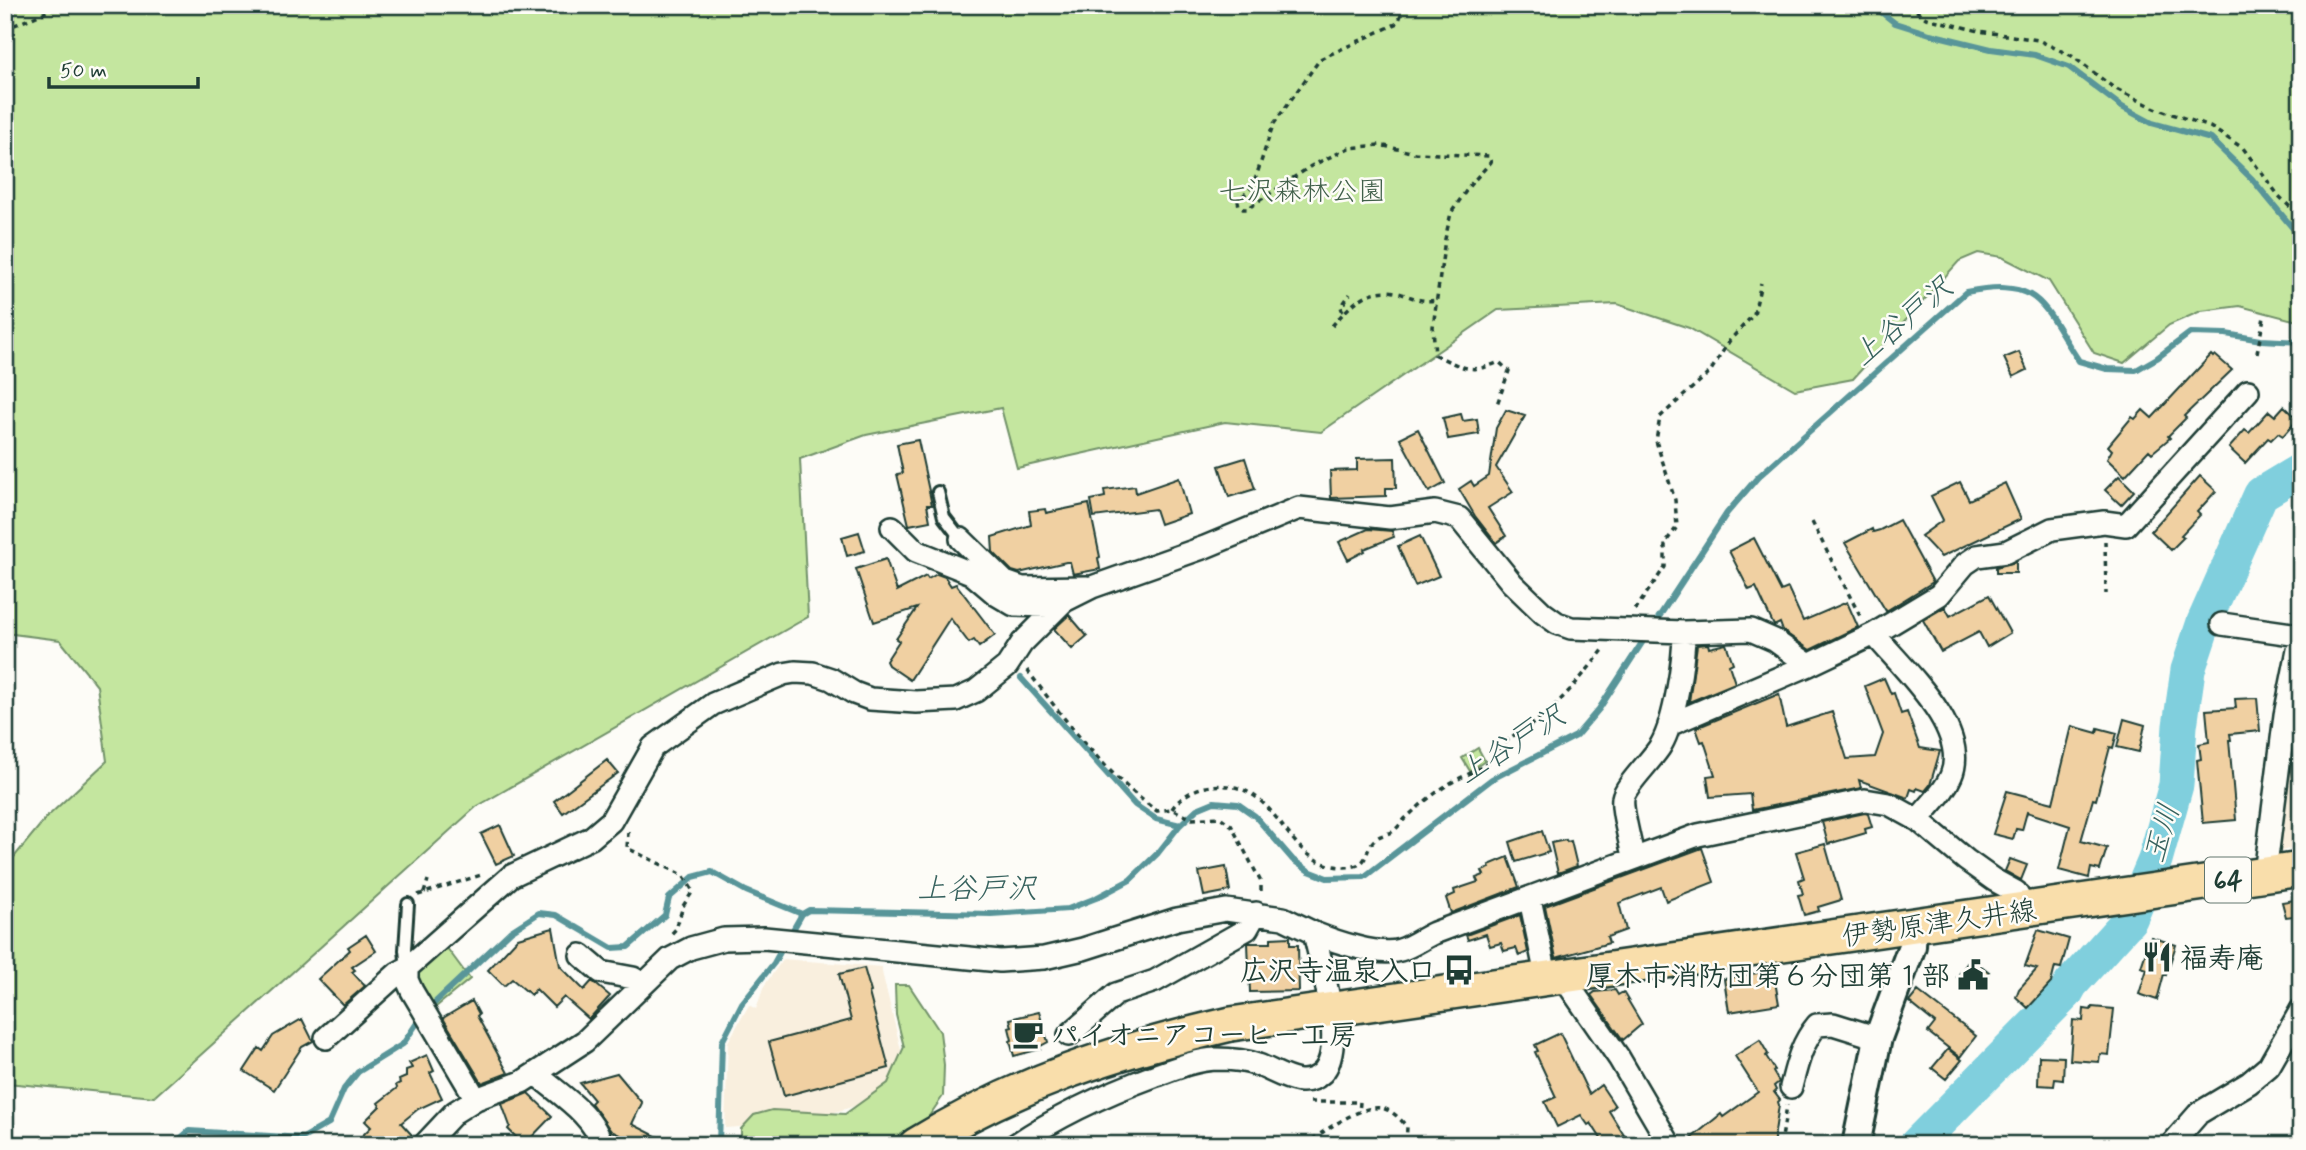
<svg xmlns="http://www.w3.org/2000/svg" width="2306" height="1150" viewBox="0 0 2306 1150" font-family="Mynerve,'Klee One',sans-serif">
<rect width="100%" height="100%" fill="#fdfcf7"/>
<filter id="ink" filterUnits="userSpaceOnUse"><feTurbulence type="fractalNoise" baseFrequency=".0143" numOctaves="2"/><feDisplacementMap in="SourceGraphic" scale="14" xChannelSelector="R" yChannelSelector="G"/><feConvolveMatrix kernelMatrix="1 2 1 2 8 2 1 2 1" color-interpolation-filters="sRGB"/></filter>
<g filter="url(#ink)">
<path fill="#f9efde" d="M2301 660V845L2276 853Z
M783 959 882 967V972L901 1050 900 1066 886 1089 868 1102 819 1117 784 1124 725 1128 728 1042 749 1005 756 1009 764 986Z"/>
<path fill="#c4e69f" stroke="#72926a" stroke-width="2" d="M5 5H2301V322L2240 306 2201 311 2169 325 2124 363 2094 353 2049 281 2002 257 1978 253 1959 261 1853 379 1795 390 1689 328 1617 304 1498 310 1321 432 1225 422 1017 468 1001 408 866 435 800 459 808 617 476 807 154 1097 7 1083 5 868 46 818 107 761 97 686 60 640 5 633Z
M1478 748 1485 761 1470 771 1462 758Z
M444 944 470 979 431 1011 423 1004 415 967Z
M895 985H909L940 1032 944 1065 943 1096 927 1119 881 1145H741V1129L754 1115 772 1110 845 1114 888 1083 904 1047 896 1015Z"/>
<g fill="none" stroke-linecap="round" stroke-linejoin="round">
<path stroke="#599599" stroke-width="6" d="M1872 5 1895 23 1930 34 1991 49 2035 55 2069 67 2122 107 2152 123 2211 139 2252 179 2301 238
M1653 626 1727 513 1758 477 1966 292C2043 277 2042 306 2079 361L2107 369 2136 370 2157 358 2190 333 2226 334 2261 340 2301 342
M1021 678 1135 805 1156 819 1180 825
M790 935 802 914 809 910 991 914 1068 909 1096 898 1130 880 1158 853 1180 825 1197 809 1214 802 1238 804 1255 816 1293 860 1309 871 1327 878 1364 877 1492 779 1576 736 1599 709 1647 635
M428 1009 511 931 539 913 556 915 612 948 628 947 665 915 669 898 693 877 712 872 746 891 802 914
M173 1145 189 1131 303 1138 329 1123 344 1089 358 1072 403 1044 421 1017
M719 1145 722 1042 742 1003 774 963 784 945"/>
<path stroke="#80cfdd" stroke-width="35" d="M1916 1145 2066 993 2071 984 2130 919 2155 860 2176 785 2180 726 2188 670 2204 622 2261 494 2301 470"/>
</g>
<path fill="#f0d0a2" stroke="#1f3d34" stroke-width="2" d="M2019 352 2027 370 2013 377 2004 358Z
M2211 355 2213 357 2215 355 2232 370 2184 416 2186 418 2168 436 2170 438 2152 453 2149 450 2125 476 2107 459 2112 450 2108 446 2132 417 2135 419 2143 410 2152 418Z
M2284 406 2298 419 2283 436 2278 433 2271 440 2268 438 2245 463 2229 448 2245 430 2249 433 2269 411 2275 416Z
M1506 410 1525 416 1496 467 1513 492 1488 508 1506 536 1496 543 1475 516 1459 489 1471 481 1474 486 1489 476 1496 428Z
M1461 414 1463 421 1477 419 1479 434 1448 439 1443 418Z
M1418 429 1445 483 1429 492 1400 438Z
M918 440 932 505H927L930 521 909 525 897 474 903 473 897 444Z
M1245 458 1255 489 1229 497 1219 466Z
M1395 458 1396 488H1386V496L1331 498 1330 471 1357 470V459Z
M2119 476 2134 491 2121 505 2105 490Z
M2200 476 2216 491 2197 512 2200 515 2181 535 2184 537 2171 550 2151 531Z
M1179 478 1189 514 1160 524 1155 509 1094 517 1091 500 1105 497 1104 490 1135 486 1136 493Z
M1960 482 1969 500 2005 483 2021 519 1941 557 1921 536 1943 520 1931 496Z
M1089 504 1100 557 1098 558 1100 569 1073 574 1070 562H1066L1019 573 1012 571 993 552 992 537 1031 525 1029 511 1045 509 1046 513Z
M1899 520 1933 582 1886 611 1845 543 1872 529 1873 532 1880 530Z
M1368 529 1392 531 1394 537 1364 549 1365 551 1348 560 1339 542Z
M859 532 865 551 847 556 842 537Z
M1420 536 1439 576 1415 586 1398 546Z
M1754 538 1781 591 1788 588 1803 621 1847 602 1858 627 1810 650 1783 631 1780 623 1774 626 1756 587 1749 590 1729 551Z
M886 559 897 591 926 576 928 579 937 574 945 577 951 586 956 584 995 635 979 647 974 640 969 643 950 618 910 680 888 665 886 661 899 641 896 639 917 608 874 622 856 569Z
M2016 562V573H1996V567Z
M1989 595 2010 633 1987 647 1979 632 1941 652 1923 620 1945 607 1950 616Z
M1069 615 1087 636 1072 649 1054 629Z
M1708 644 1709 648 1726 644 1733 663 1729 665 1735 683 1689 702 1697 645Z
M1884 678 1891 694 1894 693 1901 714 1907 712 1920 748 1940 751 1930 785 1925 791 1917 788 1916 791 1911 789 1908 798 1859 780 1861 788 1752 810 1750 794 1710 797 1707 776 1715 775 1704 741 1701 742 1696 728 1779 694 1786 727 1832 712 1847 759 1875 757 1883 734 1865 686Z
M2257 698 2260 731 2230 734 2231 740H2229L2236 820 2203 823 2197 760 2201 759 2199 744 2209 742 2206 710 2236 708 2235 699Z
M2124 719 2145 725 2139 752 2117 747Z
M2072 726 2097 733 2098 728 2117 733 2113 748 2110 747 2096 800 2093 799 2081 841 2107 848 2100 870 2091 868 2089 878 2059 870 2070 826 2027 812 2022 830 2016 829 2013 839 1993 834 2007 791 2053 803Z
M607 760 618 773 563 813 554 801Z
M1865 813 1868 814 1872 827 1865 829 1866 833 1828 844 1822 822Z
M500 825 514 856 496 864 481 834Z
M1542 831 1549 852 1516 862 1510 842Z
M1566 840 1567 842 1571 841 1577 866 1558 873 1551 843Z
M1825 844 1841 900 1818 907 1819 911 1804 915 1798 895 1803 894 1799 880 1804 878 1796 852Z
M1702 848 1714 882 1666 901 1661 887 1619 903 1626 930 1607 937 1609 943 1556 958 1545 906Z
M1508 857 1519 887 1451 913 1446 898 1455 894 1454 890 1478 882 1476 878 1484 875 1482 871 1490 868 1489 865Z
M2010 859 2027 865 2021 880 2005 871Z
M1226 867 1230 891 1204 896 1199 872Z
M2301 899V915L2286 917 2282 902Z
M1520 915 1528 952 1519 956 1516 948 1504 951 1501 943 1490 946 1486 934 1468 940 1466 935Z
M553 928 560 966 584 990 592 981 610 996 589 1019 564 997 554 1007 536 989 531 995 512 979 504 986 488 970 518 938Z
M2038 930 2069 939 2061 968 2055 967 2051 983 2028 1008 2016 997 2019 989 2037 969 2025 966Z
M366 935 376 951 352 967 355 970 352 972 365 986 343 1005 318 979 350 950 348 947Z
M1290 937V945H1298L1299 991 1250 992 1248 943H1271V938Z
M2151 937 2176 945 2166 975 2164 974 2157 1000 2139 994 2147 969 2141 967Z
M1971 958 1989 972 1975 990 1957 977Z
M864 968 871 992 869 993 889 1068 784 1096 769 1042 851 1020 839 974Z
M1773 970 1779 1004 1729 1012 1724 979Z
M1615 990 1618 995 1623 992 1642 1024 1623 1040 1591 995 1595 992Z
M1918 991 1976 1036 1960 1057 1928 1032 1935 1023 1909 1002Z
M472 1001 479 1014 477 1016 508 1073 482 1083 443 1018Z
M2092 1007 2114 1009 2109 1055 2100 1054 2099 1062 2070 1060 2073 1020 2083 1021 2084 1009 2091 1010Z
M1039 1012 1048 1042 1039 1047 1040 1049 1014 1056 1010 1041 1012 1040 1009 1028 1012 1027 1010 1019Z
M302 1019 313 1041 302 1047 274 1090 244 1071 259 1048 263 1051 273 1036Z
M1560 1033 1589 1094 1601 1085 1615 1106 1609 1111 1630 1145H1605L1591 1123 1588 1125 1581 1115 1557 1127 1545 1102 1556 1097 1535 1052 1538 1051 1535 1045Z
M1760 1040 1768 1054 1766 1056 1775 1070 1773 1072 1779 1082 1774 1086 1776 1090 1774 1092 1780 1100 1778 1102 1779 1105 1773 1145H1683L1721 1114 1723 1117 1758 1092 1735 1056Z
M1948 1049 1962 1060 1946 1079 1932 1068Z
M427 1055 434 1071 430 1073 442 1098 418 1109 401 1123 412 1135 401 1145H353L371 1127 365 1121 380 1106 378 1103 397 1088 396 1085 400 1083 399 1080 406 1077V1070L412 1068 409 1063Z
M2039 1056 2064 1057 2063 1080 2055 1079 2054 1086 2038 1085Z
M617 1073 642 1103 632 1124 662 1139 660 1145H641L611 1131 591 1103 594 1100 580 1083Z
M528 1093 552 1116 524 1145 508 1129 510 1126 502 1104Z"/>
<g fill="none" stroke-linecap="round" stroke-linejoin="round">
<g stroke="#1f3d34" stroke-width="16">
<path id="service" d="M938 492 944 517 961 539
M407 968 405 950 408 904"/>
</g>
<g stroke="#1f3d34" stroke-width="26">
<path id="minor" d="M892 527 916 551 971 573 997 595 1014 605 1048 606 1053 609
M961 539 1005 582 1022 588 1087 587
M2222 624 2299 635
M1874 634C1902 668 1971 729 1951 776 1944 793 1929 805 1918 820
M1669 725 1809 665 1874 634 1939 595 1965 564 1977 556 2006 552 2052 529 2104 522 2126 525 2248 391
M1633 857C1631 844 1621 809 1623 798 1625 785 1654 758 1661 745 1675 721 1684 660 1684 632
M2265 874 2285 715 2301 635
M1530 899 1547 980
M1314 933C1334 941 1379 957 1400 950 1411 947 1423 938 1434 933L1698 835 1865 800 1889 804 1918 820 1966 860 1994 880 2016 892 2026 910
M581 955 601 972 633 978 643 984
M1563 977 1619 1058 1670 1145
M1069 1035 1116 994 1155 981 1247 929 1256 913
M326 1038 398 973 407 968
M536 1074C559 1094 594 1115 602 1145
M1791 1087C1797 1064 1801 1044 1817 1025L1833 1024 1878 1038
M476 1099 412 991 407 980V968L511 876 591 838 611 821 653 747 713 704 783 674 795 672 813 673 831 679 854 693 870 699 916 702 956 700 976 691 1007 666 1022 643 1064 601 1092 587 1205 547 1299 508 1390 518 1435 512 1459 518 1512 583 1543 613 1557 623 1571 628 1684 632 1751 630 1774 640 1809 665
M424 1145 455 1112 476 1099 522 1082 585 1041 670 959 691 948 724 939 764 938 1000 961 1044 958 1083 949 1177 919 1226 910 1283 918 1314 933C1321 964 1347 1048 1322 1073 1302 1092 1278 1072 1258 1065 1245 1060 1230 1059 1216 1059 1194 1060 1174 1069 1154 1076 1105 1094 1058 1116 1015 1145
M2171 1145 2199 1113 2249 1083 2269 1066 2301 1010"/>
</g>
<g stroke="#1f3d34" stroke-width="32">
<path id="tertiary" d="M1856 1145 1878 1038 1912 946 1913 926"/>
</g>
<g stroke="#1f3d34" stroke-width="38">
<path id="primary" d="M916 1145C1019 1082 1115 1051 1231 1024L2301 869"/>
</g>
<path stroke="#1f3d34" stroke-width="3.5" stroke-dasharray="5 5" stroke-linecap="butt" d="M1405 5 1398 23 1320 59 1273 125 1256 177 1250 189 1238 201 1239 206 1243 209H1247L1311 166 1349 148 1380 145 1415 153 1489 156 1491 162 1470 185 1451 213 1445 239 1433 327 1435 355C1462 367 1470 375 1499 362L1509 371 1496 407
M1908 5 1926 18 1979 31 2038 40 2072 56 2114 88 2155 108 2210 127 2243 148 2279 196 2301 218
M5 29 63 5
M1343 312 1341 307 1350 294
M1332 326C1350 305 1369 285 1399 293 1412 297 1423 303 1437 300
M2257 353 2264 317
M1812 522 1862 620
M2105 541 2106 594
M1635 610 1665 567V543L1677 527 1675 500 1656 441 1660 417 1710 372 1730 340 1754 314 1761 283
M1027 670C1065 720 1105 774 1157 811L1172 809 1192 819 1220 817 1231 825 1261 882V894
M1172 809C1178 799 1191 791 1201 788 1283 769 1277 867 1345 867 1373 867 1362 848 1377 838 1381 835 1387 834 1392 832 1398 828 1402 821 1407 817 1420 805 1434 793 1449 784 1462 776 1479 771 1491 760 1497 755 1501 746 1508 740 1515 733 1526 729 1535 722 1561 703 1584 674 1604 649
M628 832 627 848 683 875 693 891 683 906 676 929 671 934
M424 893 428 880
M418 895 481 875
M1310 1102H1360L1359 1113
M1304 1145C1322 1133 1364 1101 1385 1109 1394 1112 1401 1120 1407 1127L1406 1145
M1781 1145 1787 1105"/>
<use href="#service" stroke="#fdfcf7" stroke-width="10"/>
<use href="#minor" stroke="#fdfcf7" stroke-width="21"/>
<use href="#tertiary" stroke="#fdfcf7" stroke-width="26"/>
<use href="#primary" stroke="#f9deab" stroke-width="33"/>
</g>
</g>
<defs>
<g id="restaurant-bare" transform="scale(2.415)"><path d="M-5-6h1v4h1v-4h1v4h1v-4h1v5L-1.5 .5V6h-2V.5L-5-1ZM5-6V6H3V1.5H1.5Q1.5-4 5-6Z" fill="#1f3d34" stroke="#fdfcf7" stroke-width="2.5" paint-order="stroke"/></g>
<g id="bus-bare" transform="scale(2.415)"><path d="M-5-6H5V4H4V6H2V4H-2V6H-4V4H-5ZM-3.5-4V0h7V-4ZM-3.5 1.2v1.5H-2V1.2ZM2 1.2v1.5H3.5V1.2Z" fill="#1f3d34" stroke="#fdfcf7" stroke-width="2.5" paint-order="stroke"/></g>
<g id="civic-bare" transform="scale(2.415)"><path d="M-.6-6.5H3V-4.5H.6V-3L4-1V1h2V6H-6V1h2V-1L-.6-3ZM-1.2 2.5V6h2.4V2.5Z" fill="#1f3d34" stroke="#fdfcf7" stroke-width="2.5" paint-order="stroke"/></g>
<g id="cafe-bare" transform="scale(2.415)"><path d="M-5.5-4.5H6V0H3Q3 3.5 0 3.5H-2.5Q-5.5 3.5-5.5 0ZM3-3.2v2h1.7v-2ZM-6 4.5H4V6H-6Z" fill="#1f3d34" stroke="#fdfcf7" stroke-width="2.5" paint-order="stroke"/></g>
</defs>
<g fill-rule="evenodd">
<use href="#restaurant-bare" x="2157" y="957"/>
<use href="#bus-bare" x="1459" y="970"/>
<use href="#civic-bare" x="1973" y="975"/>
<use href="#cafe-bare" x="1028" y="1034"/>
</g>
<g text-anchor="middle" stroke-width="5" stroke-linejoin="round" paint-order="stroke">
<rect fill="#fdfcf7" stroke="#62766e" stroke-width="2" x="2205" y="857.5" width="46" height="45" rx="5"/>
<g font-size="26" font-weight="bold" fill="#1f3d34">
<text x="2228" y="889">64</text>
</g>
<g font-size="28" fill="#405f49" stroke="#fdfcf7">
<text x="1302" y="200">七沢森林公園</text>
</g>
<g font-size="28" fill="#1f3d34" stroke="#fdfcf7">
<text transform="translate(1939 922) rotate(-8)" y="10">伊勢原津久井線</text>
</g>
<g font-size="28" font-weight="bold" fill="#1f3d34" stroke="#fdfcf7" text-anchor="start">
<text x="2180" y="967">福寿庵</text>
<text x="1436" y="980" text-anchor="end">広沢寺温泉入口</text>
<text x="1950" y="985" text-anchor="end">厚木市消防団第６分団第１部</text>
<text x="1051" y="1044">パイオニアコーヒー工房</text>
</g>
<g font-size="30" font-style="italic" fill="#37625e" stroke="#fdfcf7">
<text transform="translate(1902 321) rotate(-40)" y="10">上谷戸沢</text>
<text transform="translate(1511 744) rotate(-32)" y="10">上谷戸沢</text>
<text transform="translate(2161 833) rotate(-73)" y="10">玉川</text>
<text x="977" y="898">上谷戸沢</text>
</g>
</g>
<rect width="2306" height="1150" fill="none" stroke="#fdfcf7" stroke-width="28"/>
<rect x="14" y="14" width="2278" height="1122" fill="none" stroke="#1f3d34" stroke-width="2.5" filter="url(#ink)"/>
<path d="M49 77v10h149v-10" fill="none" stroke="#1f3d34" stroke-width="3.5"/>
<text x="60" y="77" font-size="21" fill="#1f3d34" stroke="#fdfcf7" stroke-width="5" paint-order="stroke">50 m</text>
</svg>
